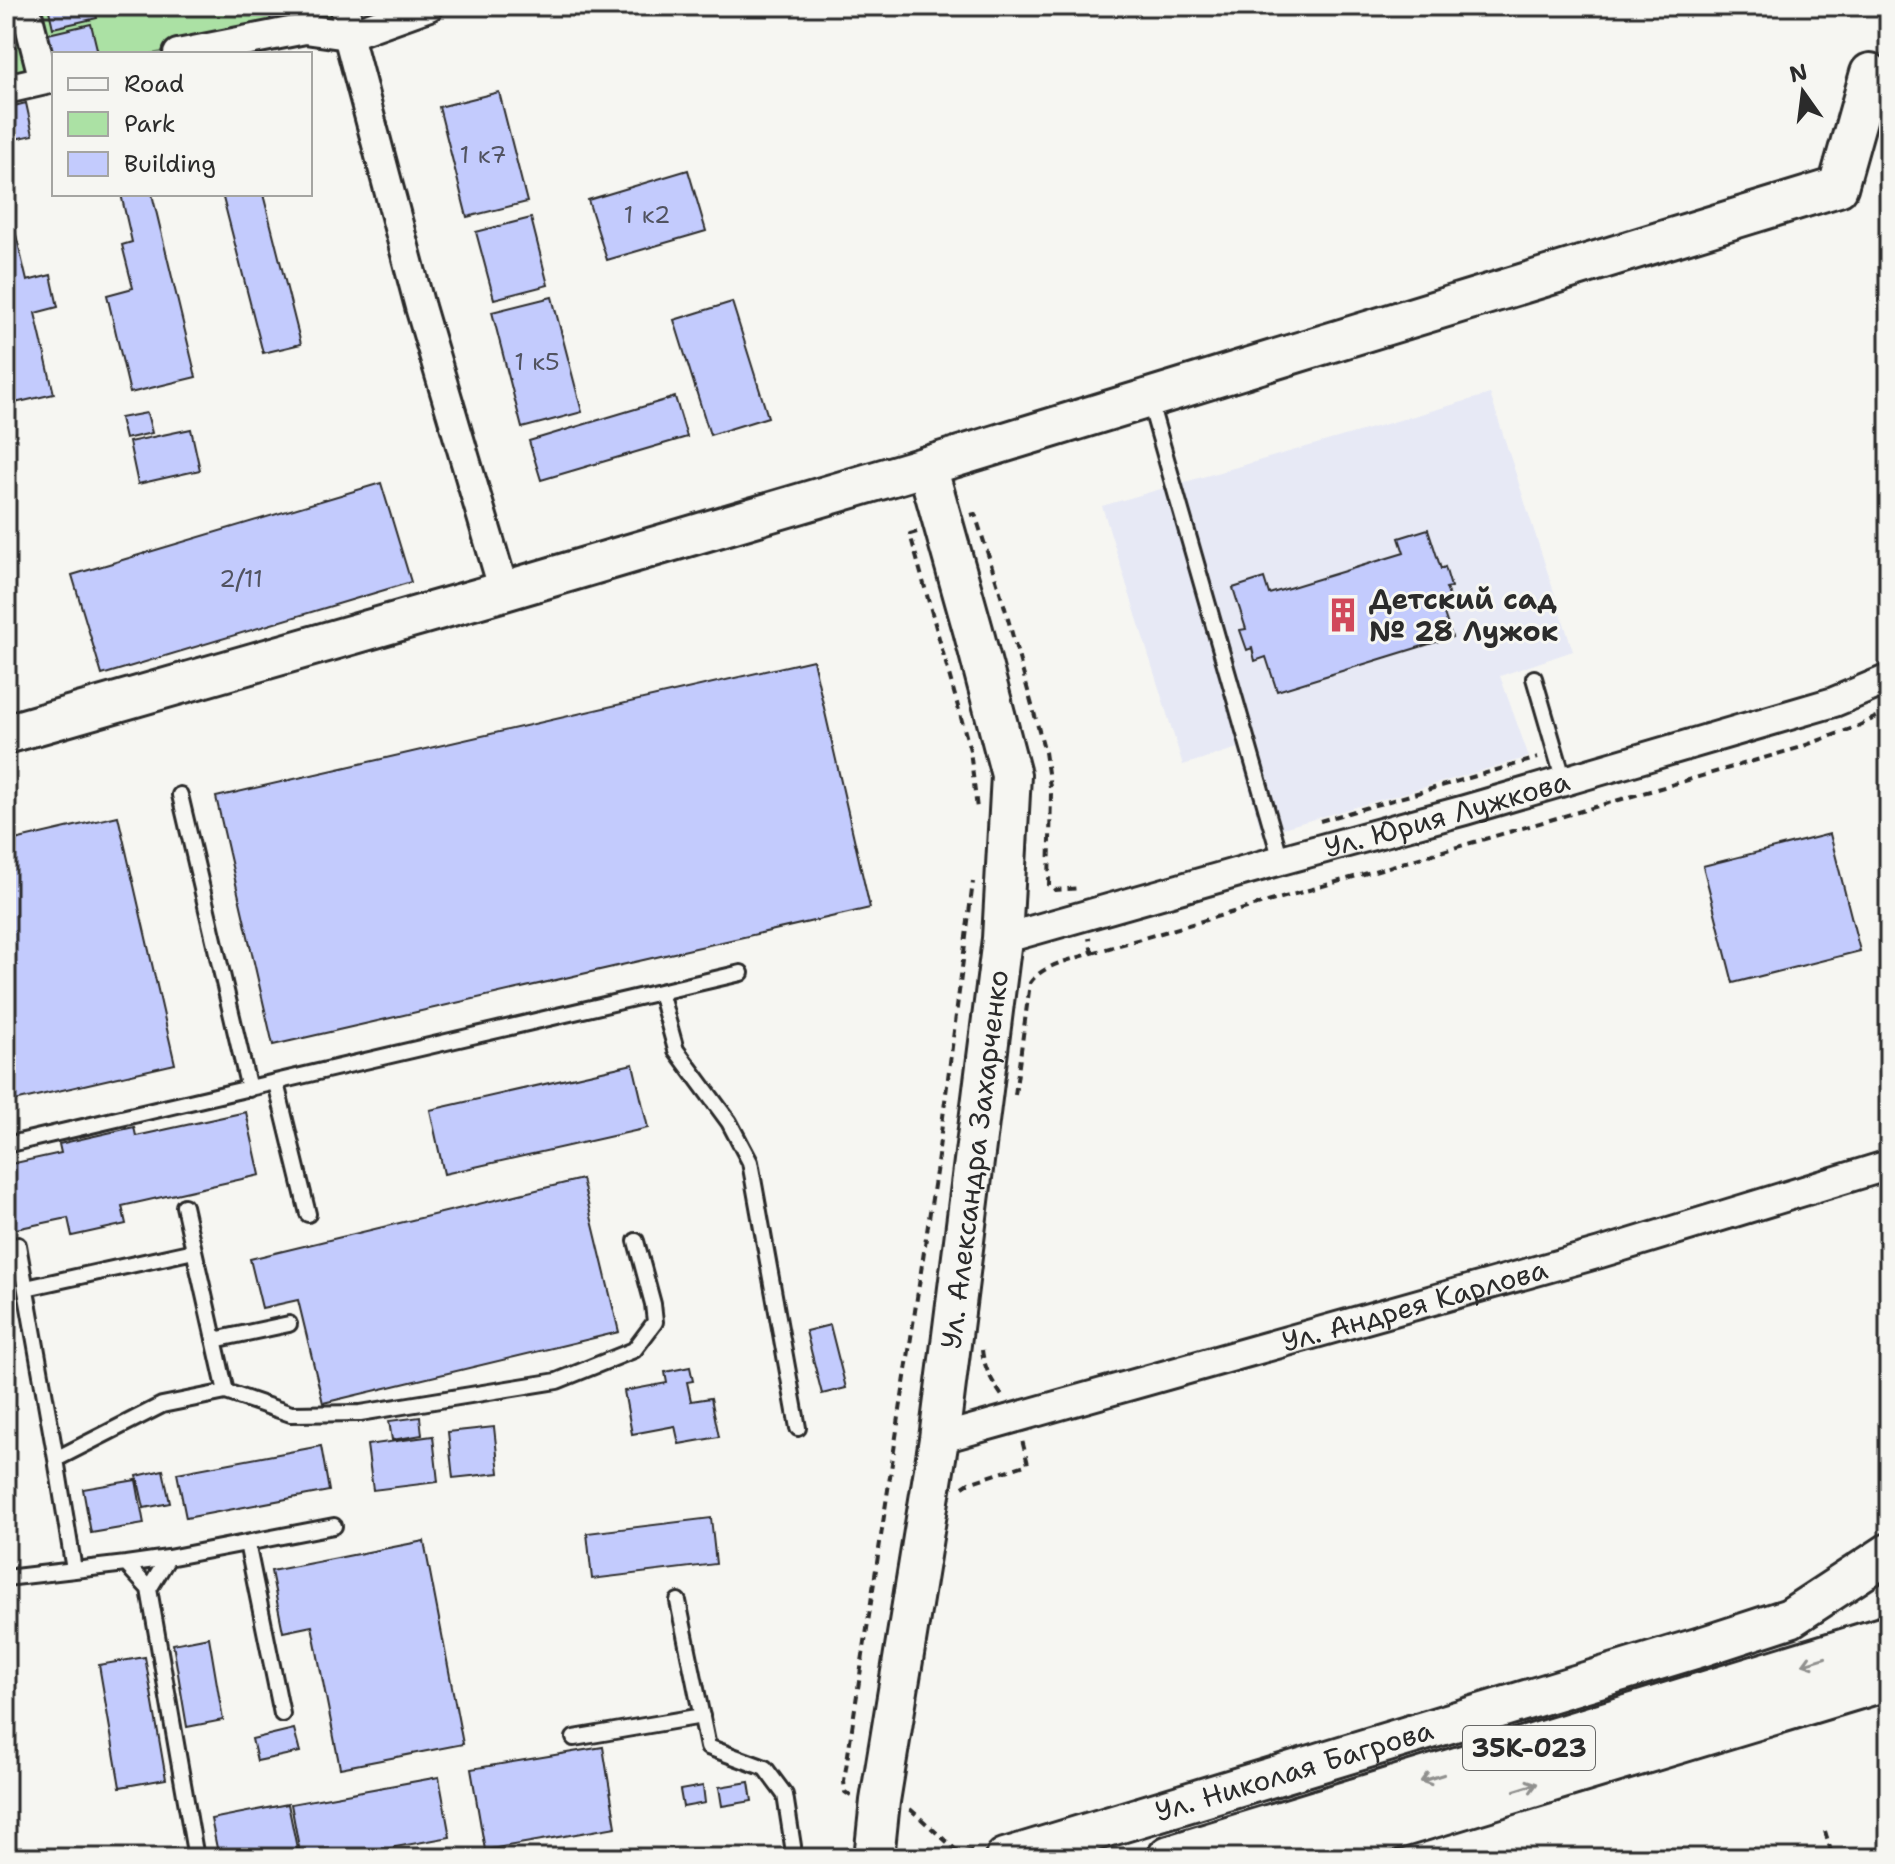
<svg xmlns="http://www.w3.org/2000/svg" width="1895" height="1864" viewBox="0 0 1895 1864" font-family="'Shantell Sans',sans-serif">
<rect width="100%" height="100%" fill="#f6f6f2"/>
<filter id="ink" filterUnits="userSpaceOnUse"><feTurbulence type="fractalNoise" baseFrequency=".0125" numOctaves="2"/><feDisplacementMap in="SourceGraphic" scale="16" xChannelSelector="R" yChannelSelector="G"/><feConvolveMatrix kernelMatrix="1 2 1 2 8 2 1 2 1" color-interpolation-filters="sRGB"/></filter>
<g filter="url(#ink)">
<path fill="#e7e9f5" d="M1490 394 1573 651 1500 676 1529 757 1262 834 1238 748 1183 765 1102 506Z"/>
<path fill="#abe1a4" stroke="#6b8668" stroke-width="2" d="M6 6H331L333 15 246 35 151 54H54L6 84Z"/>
<path fill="#c3cbfd" stroke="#2b2b2b" stroke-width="2" d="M48 6H94L97 18 53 28Z
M268 6H309L311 18 272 26Z
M91 24 98 53 54 54V63L44 35Z
M499 92 527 202 467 217 439 107Z
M26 103 33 135 6 141V108Z
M688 170 706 231 607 260 588 200Z
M121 194H152L196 377 130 393 107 295 133 288 122 245 132 242Z
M222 194H263L301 344 263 353Z
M9 205 27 281 51 275 58 307 35 313 54 394 6 405V206Z
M531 218 548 285 494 299 476 232Z
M552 297 582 412 522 428 492 312Z
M732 302 768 417 710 435 674 320Z
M675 397 687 437 541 480 529 441Z
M147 413 152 433 125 439 120 418Z
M191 429 200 470 138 484 129 442Z
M381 483 411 582 102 675 72 575Z
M1428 529 1441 569 1445 567 1451 587 1446 588 1450 599 1440 602 1452 637 1277 691 1266 657 1255 661 1252 648 1247 650 1240 630 1246 629 1233 588 1264 578 1269 594 1404 553 1399 538Z
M813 660 870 908 273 1045 216 797Z
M118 816 175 1064 6 1103V842Z
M1830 834 1860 951 1733 983 1703 866Z
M633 1064 648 1128 444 1174 430 1110Z
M246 1112 260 1175 122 1206 126 1224 72 1236 68 1218 6 1231V1165L61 1153 59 1144 134 1127 136 1136Z
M582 1179 619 1332 323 1403 298 1300 262 1308 250 1259Z
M830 1325 846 1388 822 1394 806 1331Z
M690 1367 693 1381 687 1382 691 1401 711 1398 719 1437 679 1444 675 1426 632 1434 624 1391 667 1383 665 1372Z
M420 1417 422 1435 392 1440 389 1421Z
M494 1427 499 1473 453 1478 448 1432Z
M433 1436 438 1482 373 1490 367 1445Z
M321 1446 329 1491 186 1518 177 1473Z
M163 1470 170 1503 144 1508 137 1476Z
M136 1480 144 1524 91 1533 83 1489Z
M711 1518 716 1564 592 1579 587 1533Z
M424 1541 463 1744 340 1768 312 1626 283 1632 271 1571Z
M209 1637 223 1720 187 1727 173 1644Z
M145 1657 166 1779 120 1787 99 1665Z
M294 1729 300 1752 257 1761 252 1739Z
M603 1747 616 1827 485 1850 471 1769Z
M439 1777 450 1837 336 1858H301L291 1804Z
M749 1782 752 1801 722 1806 719 1787Z
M703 1786 705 1803 683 1807 680 1790Z
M288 1804 299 1858H219L211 1819Z"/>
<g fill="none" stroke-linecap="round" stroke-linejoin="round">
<g stroke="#2b2b2b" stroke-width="20">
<path id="lane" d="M1149 399 1281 860
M1534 678 1564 781
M180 795 249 1089
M660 992 676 1050 729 1122 750 1162 798 1428
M276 1083 308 1214
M6 1145 741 973
M184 1206 226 1392
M18 1245 56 1459
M26 1288 194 1251
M214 1340 289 1324
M247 1543 282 1714
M126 1564 168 1558
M74 1570 56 1459 162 1405 226 1392 291 1414 360 1413 557 1381 634 1350 655 1322 653 1304 636 1241
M6 1578 126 1564 149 1589 196 1858
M149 1589 168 1558 334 1526
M678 1601 708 1747 765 1768 785 1795 793 1846V1858
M574 1738 702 1716"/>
</g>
<g stroke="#2b2b2b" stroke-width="34">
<g id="street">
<path d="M25 6 44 80"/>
<path d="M345 6 348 35 420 307 504 591"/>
<path d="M178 54 305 29 348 35 429 6"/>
<path d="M6 89 54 78"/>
<path id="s1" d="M1002 939 1281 860 1465 810 1834 702 1889 679"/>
<path id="s2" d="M939 1439 1600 1253 1889 1165"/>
</g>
</g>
<g stroke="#2b2b2b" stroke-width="44">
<g id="secondary">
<path d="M6 734 504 591 927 466 1838 187 1870 73"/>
<path id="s3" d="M874 1858 880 1801 939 1439 1002 939 1011 775 973 630 927 466"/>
<path id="s4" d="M1005 1858 1701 1647 1790 1618 1889 1553"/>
</g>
</g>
<g stroke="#2b2b2b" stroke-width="50">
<path id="primary" d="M1170 1858 1889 1638
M1290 1858 1889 1677"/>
</g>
<path stroke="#2b2b2b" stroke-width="4" stroke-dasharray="8 6" stroke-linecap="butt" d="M971 515 975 514 1003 601 1045 752 1051 794 1049 885 1055 890 1081 888
M917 532 910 534 970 750 977 809
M1320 821 1538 758
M1092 953 1798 748 1856 727 1889 711
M1015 1095 1030 983C1043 964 1072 960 1092 953L1089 938
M982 1350C984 1368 992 1381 1002 1396
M963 1487 969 1483 1028 1464 1022 1440
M851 1796 845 1792 844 1781 936 1172 973 882
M910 1809 956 1850 965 1852 977 1850
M1825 1831 1833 1858"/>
<use href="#lane" stroke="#f6f6f2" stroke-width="14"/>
<use href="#street" stroke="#f6f6f2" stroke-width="28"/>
<use href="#secondary" stroke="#f6f6f2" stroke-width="38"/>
<use href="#primary" stroke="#f6f6f2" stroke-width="44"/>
</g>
<defs><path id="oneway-shaft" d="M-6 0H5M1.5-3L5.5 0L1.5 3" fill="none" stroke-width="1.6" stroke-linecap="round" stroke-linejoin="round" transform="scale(2)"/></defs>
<g stroke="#90908e">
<use href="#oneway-shaft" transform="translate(1814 1661) rotate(163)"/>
<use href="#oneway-shaft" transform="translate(1432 1778) rotate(163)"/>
<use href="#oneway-shaft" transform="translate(1526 1787) rotate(-17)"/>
</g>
</g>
<defs>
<g id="building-bare" transform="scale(2.76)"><path d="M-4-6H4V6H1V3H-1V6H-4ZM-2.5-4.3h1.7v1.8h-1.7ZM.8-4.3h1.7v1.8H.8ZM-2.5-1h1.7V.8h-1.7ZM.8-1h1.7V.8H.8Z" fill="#d1495b" stroke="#f6f6f2" stroke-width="2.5" paint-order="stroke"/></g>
</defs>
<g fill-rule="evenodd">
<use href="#building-bare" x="1343" y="615"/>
</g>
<g text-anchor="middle" stroke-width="6" stroke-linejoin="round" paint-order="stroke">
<g font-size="24" fill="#515360">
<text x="483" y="163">1 к7</text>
<text x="647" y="223">1 к2</text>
<text x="537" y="370">1 к5</text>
<text x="241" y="587">2/11</text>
</g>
<rect fill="#f6f6f2" stroke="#686867" stroke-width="2" x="1463" y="1726" width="132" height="44" rx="6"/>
<g font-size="26" font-weight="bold" fill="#2b2b2b">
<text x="1529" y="1757">35К-023</text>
</g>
<g font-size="28" font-weight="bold" fill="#2b2b2b" stroke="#f6f6f2" text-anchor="start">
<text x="1369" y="609">Детский сад<tspan x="1369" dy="32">№ 28 Лужок</tspan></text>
</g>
<g font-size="28" fill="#2b2b2b" stroke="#f6f6f2">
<text dy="10" stroke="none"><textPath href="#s1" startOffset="462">Ул. Юрия Лужкова</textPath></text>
<text dy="10" stroke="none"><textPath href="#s3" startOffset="706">Ул. Александра Захарченко</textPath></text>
<text dy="10" stroke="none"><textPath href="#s2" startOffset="494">Ул. Андрея Карлова</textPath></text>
<text dy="10" stroke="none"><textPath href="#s4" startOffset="302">Ул. Николая Багрова</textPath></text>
</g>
</g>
<rect width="1895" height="1864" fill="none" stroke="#f6f6f2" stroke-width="32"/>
<rect x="16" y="16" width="1863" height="1832" fill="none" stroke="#2b2b2b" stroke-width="3" filter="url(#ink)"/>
<rect x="52" y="52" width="260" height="144" fill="#f6f6f2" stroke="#a5a5a2" stroke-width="2"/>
<rect x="68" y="78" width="40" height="12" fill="#f6f6f2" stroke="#a5a5a2" stroke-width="2"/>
<text x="124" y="92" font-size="24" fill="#2b2b2b">Road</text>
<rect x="68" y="112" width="40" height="24" fill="#abe1a4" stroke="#a5a5a2" stroke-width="2"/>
<text x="124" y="132" font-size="24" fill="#2b2b2b">Park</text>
<rect x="68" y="152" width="40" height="24" fill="#c3cbfd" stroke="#a5a5a2" stroke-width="2"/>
<text x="124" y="172" font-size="24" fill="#2b2b2b">Building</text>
<g transform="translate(1803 92) rotate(346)" stroke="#f6f6f2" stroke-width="6" paint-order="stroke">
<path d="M0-6L14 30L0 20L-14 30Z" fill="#2b2b2b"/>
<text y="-12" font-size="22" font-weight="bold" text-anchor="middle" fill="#2b2b2b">N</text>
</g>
</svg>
